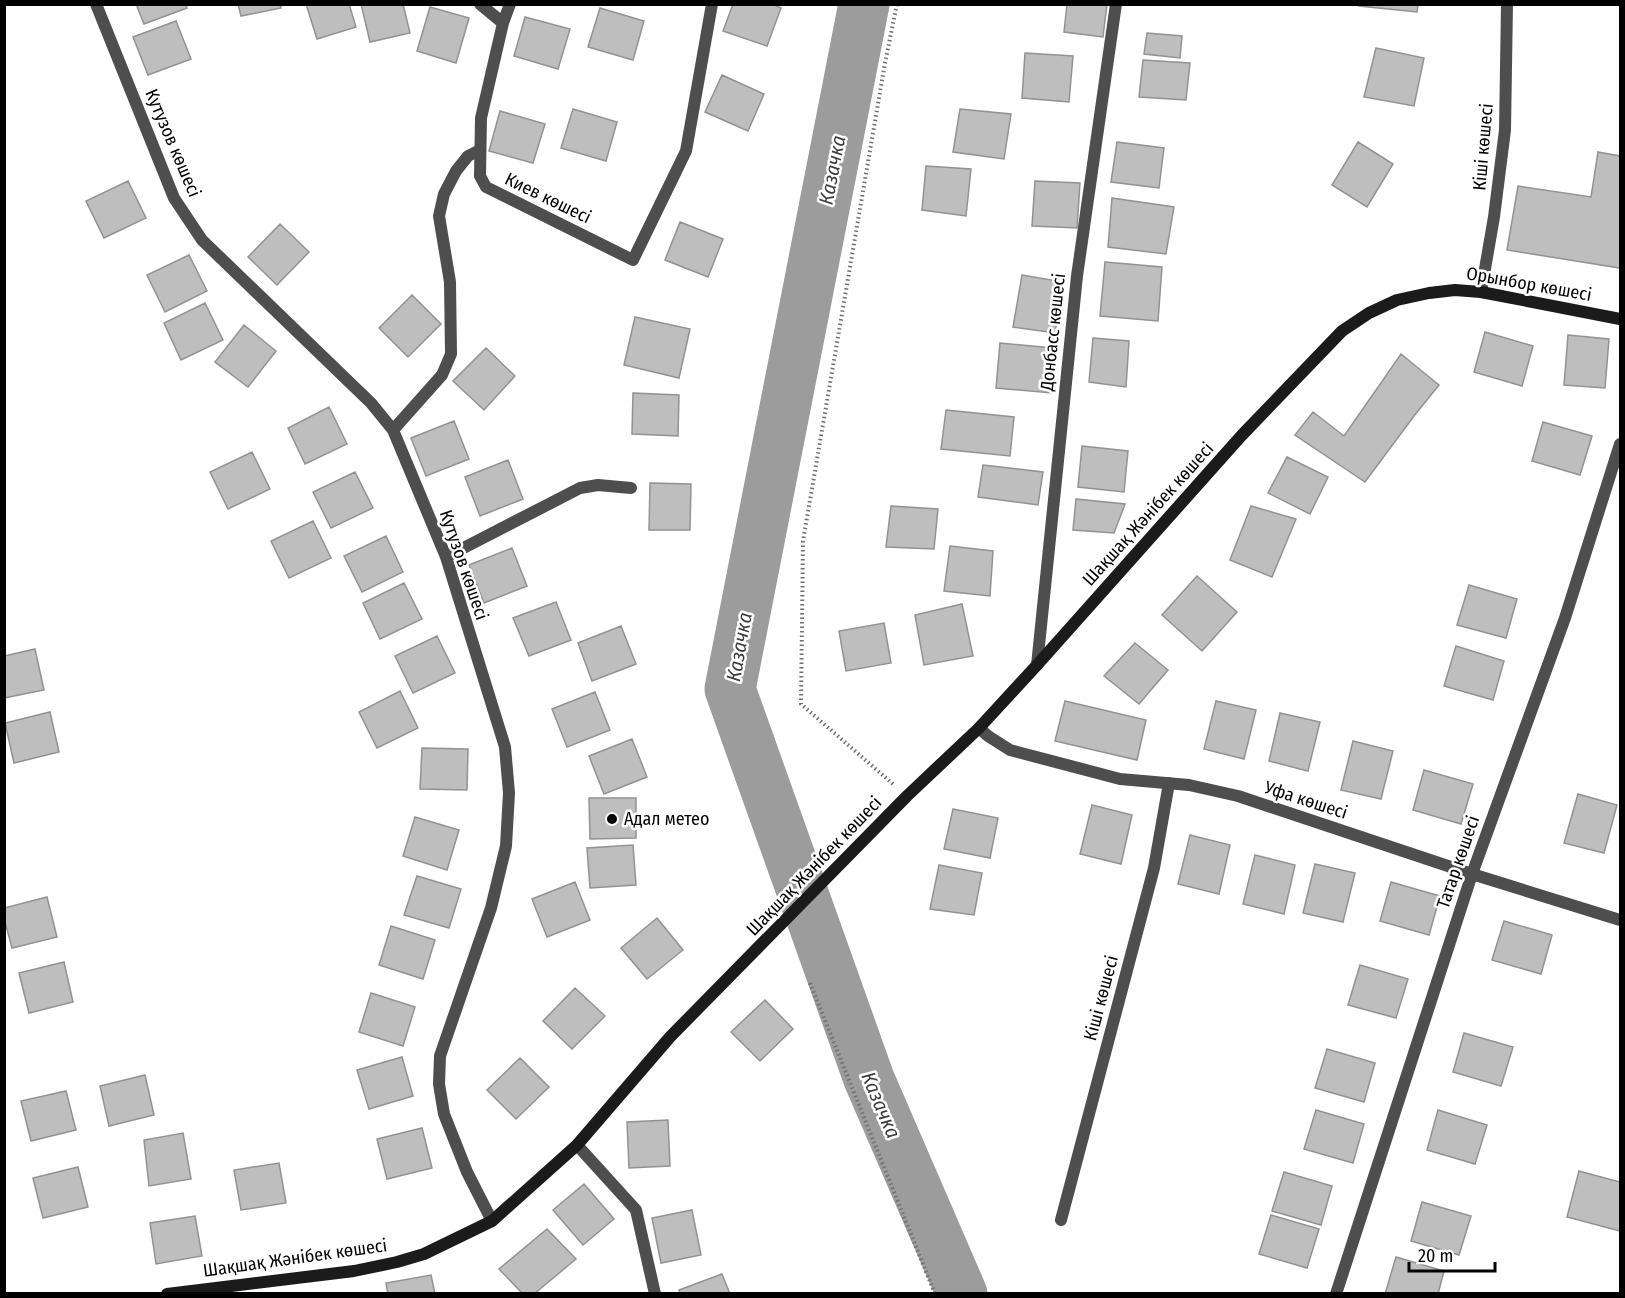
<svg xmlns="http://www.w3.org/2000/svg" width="1625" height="1298" viewBox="0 0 1625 1298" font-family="'Fira Sans Condensed',sans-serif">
<rect width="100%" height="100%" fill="#fff"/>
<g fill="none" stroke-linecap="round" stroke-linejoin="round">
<path stroke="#9c9c9c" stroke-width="51" d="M864 4 730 689 869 1079 962 1294"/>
</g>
<path fill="#bebebe" stroke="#929292" stroke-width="1.5" d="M136 4H186L187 8 144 24Z
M238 4H280L281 8 241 16Z
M306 4H349L356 27 317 39Z
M361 4H403L410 33 370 42Z
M733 4H772L781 8 767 46 723 31Z
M1067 4H1107L1103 37 1064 32Z
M1359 4H1418L1417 12 1359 6Z
M430 7 469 18 456 63 417 51Z
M600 8 644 21 633 60 588 47Z
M525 17 570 29 558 69 514 56Z
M176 21 191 59 148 75 133 37Z
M1147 33 1182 36 1180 58 1144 54Z
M1376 48 1424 58 1414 106 1364 97Z
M1025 53 1073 56 1069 102 1022 98Z
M1143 60 1190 63 1186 100 1139 97Z
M722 75 764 94 748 131 705 112Z
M573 109 617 122 606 161 561 148Z
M960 109 1011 114 1004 159 953 152Z
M500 111 545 124 533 163 489 151Z
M1117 142 1164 148 1159 188 1111 182Z
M1358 142 1393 164 1367 207 1332 185Z
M1598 152 1620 156V268L1507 250 1518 186 1591 197Z
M926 166 971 169 966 216 922 210Z
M128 181 146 218 104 238 86 201Z
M1035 181 1080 183 1077 228 1032 226Z
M1112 198 1174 207 1166 254 1108 247Z
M680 222 723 239 708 277 665 260Z
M280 224 309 252 277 285 248 257Z
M189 255 207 291 165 312 147 275Z
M1105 262 1162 267 1158 321 1100 316Z
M1022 275 1063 282 1055 333 1013 327Z
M412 295 441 324 408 357 379 328Z
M205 303 223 340 181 360 164 323Z
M635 317 690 329 679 378 624 365Z
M244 325 276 351 248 387 215 362Z
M1485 332 1533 346 1522 386 1474 372Z
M1568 335 1609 339 1605 388 1564 385Z
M1093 338 1129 341 1126 387 1089 382Z
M1000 343 1053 348 1052 393 996 388Z
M486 348 515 376 484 410 453 381Z
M1401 354 1439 385 1414 416 1365 482 1295 435 1313 412 1344 436Z
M633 393 679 395 678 436 632 434Z
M329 407 347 444 305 464 288 428Z
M946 410 1014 417 1010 456 941 449Z
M454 421 469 459 426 476 411 438Z
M1543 422 1592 436 1580 475 1532 461Z
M1082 446 1128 451 1124 492 1078 487Z
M252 452 270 489 228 509 210 472Z
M1287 457 1328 477 1310 514 1268 493Z
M508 460 523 499 480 516 465 477Z
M983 465 1043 472 1038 505 978 497Z
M355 472 373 508 331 528 313 492Z
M650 483 691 484 690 530H649Z
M1076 499 1125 504 1114 533 1073 530Z
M891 506 938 509 934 549 886 547Z
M1251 506 1296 519 1272 577 1230 560Z
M313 521 331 558 289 578 271 541Z
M386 536 403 572 362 592 344 556Z
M950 546 993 551 990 596 944 591Z
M512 548 527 586 484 603 469 565Z
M1197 576 1237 612 1202 651 1162 615Z
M404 583 422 619 380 639 363 603Z
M1469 585 1517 599 1506 638 1457 625Z
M556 602 571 640 529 656 513 618Z
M962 604 973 656 924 665 915 615Z
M884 623 891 663 846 671 839 631Z
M621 626 636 664 592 681 578 643Z
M437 636 455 673 413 693 395 656Z
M1135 643 1168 670 1139 704 1104 676Z
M1456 646 1504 661 1493 700 1444 686Z
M35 649 44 690 4 698V656Z
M400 691 418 728 377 748 359 712Z
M595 692 610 730 567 747 552 709Z
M1065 701 1146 720 1137 760 1055 741Z
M1216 701 1256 710 1244 759 1204 749Z
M50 712 59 752 14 763 5 723Z
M1280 713 1320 722 1308 771 1269 761Z
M632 739 647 777 604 794 589 756Z
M1353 741 1393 751 1381 799 1341 790Z
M422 748 468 749 467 790 420 789Z
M1424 770 1473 784 1461 824 1413 810Z
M1578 794 1617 805 1604 853 1564 843Z
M589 798H636V838L590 839Z
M1092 805 1132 815 1121 864 1080 854Z
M953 809 998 818 990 858 944 849Z
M415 817 459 830 447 870 403 856Z
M1190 835 1230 845 1219 894 1178 884Z
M633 845 636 885 590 888 587 848Z
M1255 855 1295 865 1284 914 1243 904Z
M1315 864 1355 873 1343 922 1303 913Z
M939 865 982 873 974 915 930 909Z
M417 876 461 889 449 928 404 915Z
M575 882 590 920 547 937 532 899Z
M1391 882 1440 896 1429 935 1380 921Z
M47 897 57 937 12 948 4 918V908Z
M657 918 683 950 647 979 621 948Z
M1504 921 1552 935 1541 974 1492 960Z
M391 926 435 940 423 979 379 965Z
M64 962 73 1002 29 1013 19 973Z
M1360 965 1408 979 1396 1018 1348 1005Z
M575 988 605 1016 572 1049 543 1021Z
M371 993 415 1007 403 1046 359 1032Z
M765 1000 793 1029 760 1061 731 1032Z
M1464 1033 1513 1047 1501 1086 1453 1072Z
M1327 1049 1375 1063 1364 1102 1315 1088Z
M402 1057 413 1096 369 1109 357 1070Z
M520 1058 549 1087 516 1119 487 1090Z
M145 1075 154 1115 109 1126 100 1086Z
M66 1091 76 1130 31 1141 21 1101Z
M1316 1110 1364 1124 1353 1163 1304 1149Z
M1438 1110 1487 1125 1475 1164 1427 1150Z
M668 1120 670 1166 629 1168 627 1122Z
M422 1128 432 1168 387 1179 377 1139Z
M183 1133 191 1179 149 1186 144 1140Z
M279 1163 286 1203 241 1210 234 1170Z
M78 1167 88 1207 43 1218 33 1178Z
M1579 1171 1620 1182V1231L1567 1217Z
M1284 1172 1332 1186 1321 1225 1272 1211Z
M584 1184 614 1219 583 1245 553 1210Z
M1422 1202 1471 1216 1459 1255 1411 1241Z
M692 1210 701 1255 661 1263 652 1218Z
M1271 1215 1319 1229 1307 1268 1259 1254Z
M195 1216 202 1256 156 1264 150 1223Z
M547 1229 576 1259 534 1294H523L499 1269Z
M1396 1257 1444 1271 1438 1294H1385Z
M722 1274 730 1294H680L679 1290Z
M431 1275 435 1294H388L386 1283Z"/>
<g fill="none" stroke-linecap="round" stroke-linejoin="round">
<path stroke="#707070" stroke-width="4" stroke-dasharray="1.5 3" stroke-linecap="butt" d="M893 784 801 704 803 541 885 63 897 4
M810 983 935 1294"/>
<path stroke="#4e4e4e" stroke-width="12" d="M96 4 174 198 202 240 371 403 393 430 446 557 505 747 509 793 506 846 491 908 440 1056 439 1084 444 1114 467 1172 492 1221
M480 4 503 23
M510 4 503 23 481 118 480 176 486 187 633 260 686 151 712 4
M1481 292 1494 217 1505 130 1507 4
M393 430 442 375 451 354 450 282 439 216 444 194 456 171 468 156 480 150
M446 557 580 488 598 485 631 488
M1037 665 1077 276 1116 4
M979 728 988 736 1010 750 1120 779 1189 785 1238 796 1472 874 1620 920
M577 1145 636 1210 655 1294
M1061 1220 1154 868 1169 783
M1336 1294 1472 874 1565 618 1620 444"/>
<path stroke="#1b1b1b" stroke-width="12" d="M167 1294 354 1271 397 1262 424 1254 492 1221 577 1145 670 1037 907 796 979 728 1037 665 1242 435 1342 331 1369 313 1397 300 1429 293 1455 290 1481 292 1620 319"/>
</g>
<circle fill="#000" stroke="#fff" stroke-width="2" cx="612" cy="819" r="6"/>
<g text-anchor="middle" stroke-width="5" stroke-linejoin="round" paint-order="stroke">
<g font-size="18" fill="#000" stroke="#fff">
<text transform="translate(173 143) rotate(67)" y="6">Кутузов көшесі</text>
<text transform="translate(1483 147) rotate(-85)" y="6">Кіші көшесі</text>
<text transform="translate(548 198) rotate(26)" y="6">Киев көшесі</text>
<text transform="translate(1529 284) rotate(10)" y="6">Орынбор көшесі</text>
<text transform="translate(1053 332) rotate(-84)" y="6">Донбасс көшесі</text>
<text transform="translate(1148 514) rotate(-48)" y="6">Шақшақ Жәнібек көшесі</text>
<text transform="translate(464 565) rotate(71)" y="6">Кутузов көшесі</text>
<text transform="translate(1306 800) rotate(18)" y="6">Уфа көшесі</text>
<text transform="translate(1458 862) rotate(-71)" y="6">Татар көшесі</text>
<text transform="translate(814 866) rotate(-46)" y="6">Шақшақ Жәнібек көшесі</text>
<text transform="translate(1101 998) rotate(-75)" y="6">Кіші көшесі</text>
<text transform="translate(295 1258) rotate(-8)" y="6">Шақшақ Жәнібек көшесі</text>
</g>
<g font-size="18" fill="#000" stroke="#fff" text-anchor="start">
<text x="624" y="825">Адал метео</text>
</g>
<g font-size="20" font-style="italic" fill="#3d3d3d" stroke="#fff">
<text transform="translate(832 170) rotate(-79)" y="7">Казачка</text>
<text transform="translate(739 647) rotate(-80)" y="7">Казачка</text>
<text transform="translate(881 1105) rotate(67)" y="7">Казачка</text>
</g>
</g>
<rect width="1625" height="1298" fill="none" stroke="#000000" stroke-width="12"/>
<path d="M1409 1262v9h86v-9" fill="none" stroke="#000000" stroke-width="3"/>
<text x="1418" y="1262" font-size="18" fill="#000000" stroke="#ffffff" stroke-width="4.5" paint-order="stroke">20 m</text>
</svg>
